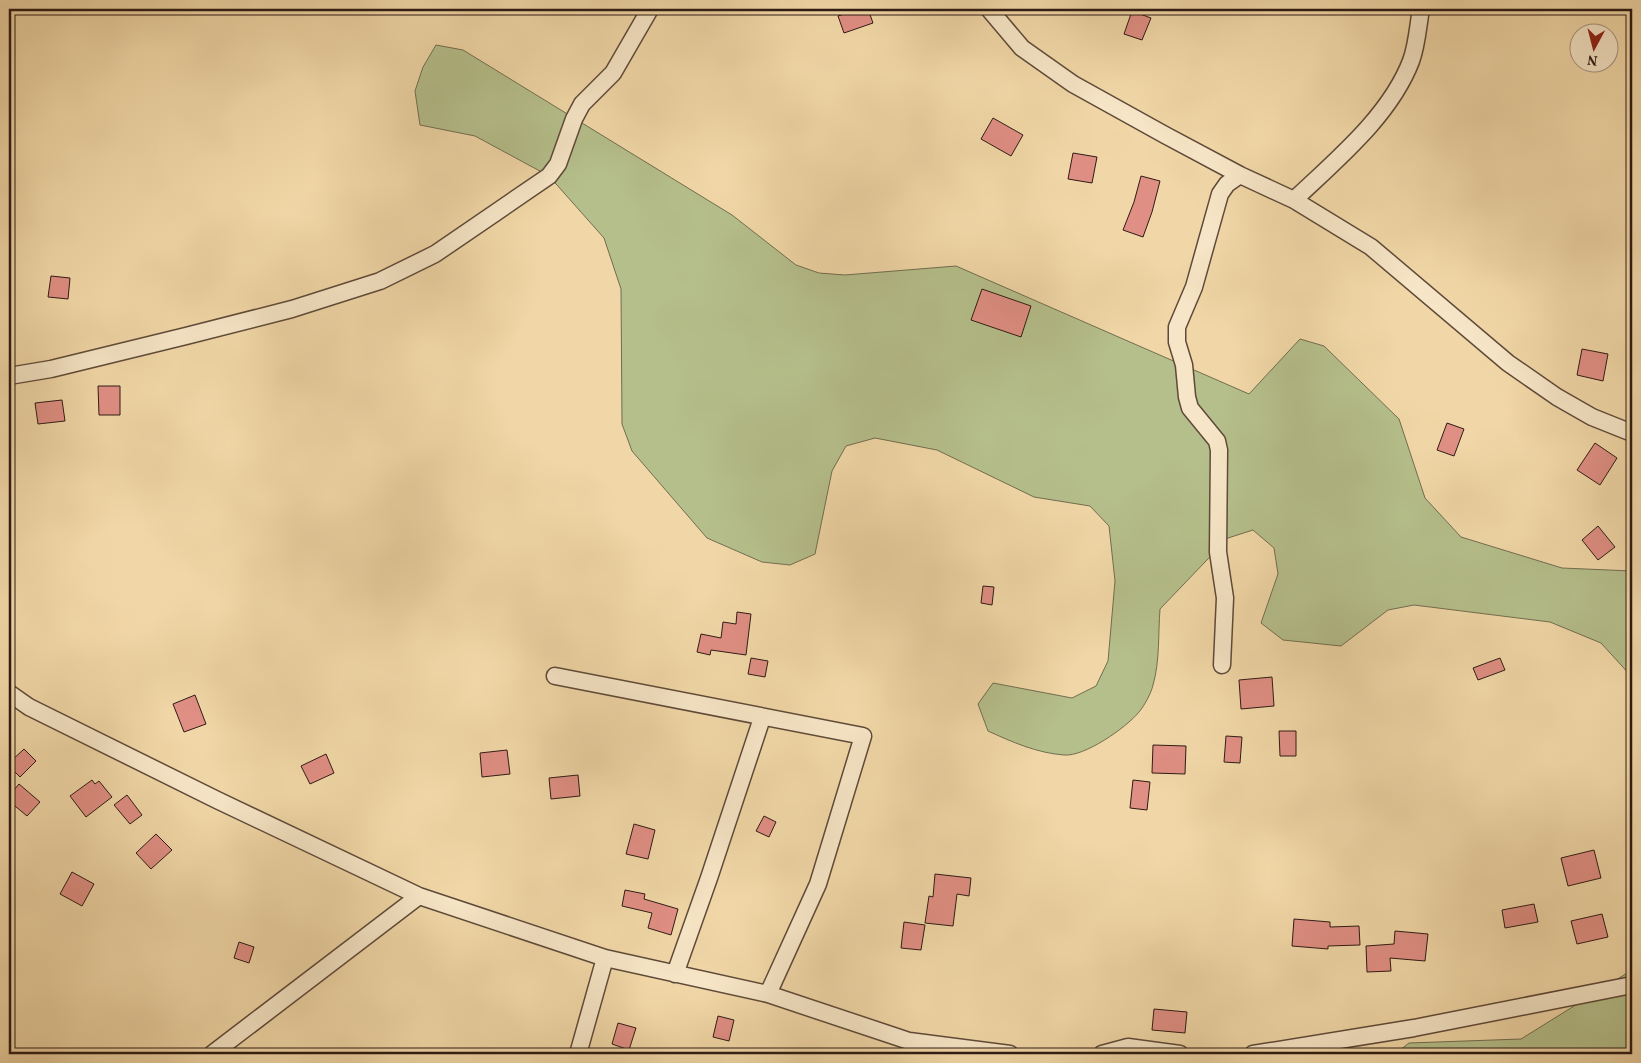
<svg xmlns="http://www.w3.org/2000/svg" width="1641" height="1063" viewBox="0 0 1641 1063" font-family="Vollkorn,serif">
<rect width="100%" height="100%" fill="#f1d7a7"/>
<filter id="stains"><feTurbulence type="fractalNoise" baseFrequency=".004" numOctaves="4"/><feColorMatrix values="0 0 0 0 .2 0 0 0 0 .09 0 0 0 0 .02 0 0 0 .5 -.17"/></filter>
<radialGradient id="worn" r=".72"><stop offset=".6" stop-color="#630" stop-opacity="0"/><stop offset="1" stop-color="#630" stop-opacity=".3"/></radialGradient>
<path fill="#b5bf8b" stroke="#726d50" d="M436 45 463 50 732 215 796 265 819 273 845 275 956 266 1249 394 1300 339 1324 346 1399 419 1425 498 1461 537 1562 568 1632 571V677L1601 643 1550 622 1414 605 1388 610 1341 646 1283 640 1261 623 1278 574 1274 548 1253 530 1228 538 1160 609C1158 634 1160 661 1153 685 1151 694 1144 706 1139 712 1126 728 1084 757 1064 755 1037 753 1012 742 988 731L978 704 993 683 1072 698 1096 686 1108 661 1115 581 1109 526 1090 506 1034 497 937 450 875 438 846 446 832 471 815 554 790 565 762 562 707 538 632 451 622 424 621 289 604 238 549 176 475 136 420 125 415 91 423 67Z
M1632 970V1054H1395L1409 1043 1521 1039Z"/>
<path fill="#e08f84" stroke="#2e1b14" d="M859 9H868L873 23 844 33 838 16Z
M1132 11 1151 18 1142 40 1124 34Z
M993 118 1023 135 1011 156 981 139Z
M1073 153 1097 157 1092 183 1068 179Z
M1141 176 1160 181 1152 212 1143 237 1123 230 1134 202Z
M51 276 70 278 68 299 48 297Z
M982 289 1031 306 1021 337 971 320Z
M1582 349 1608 354 1603 381 1577 375Z
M98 386H120V415H99Z
M62 400 65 421 38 424 35 403Z
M1447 423 1464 429 1454 456 1437 450Z
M1595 443 1617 458 1600 485 1577 470Z
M1598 526 1615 547 1598 560 1582 540Z
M983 586 994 587 992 605 981 603Z
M737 612 751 614 746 655 711 650 710 655 697 652 701 634 721 638 723 622 736 624Z
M751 658 768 661 765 677 748 674Z
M1500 658 1505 670 1478 680 1473 668Z
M1272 677 1274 706 1241 709 1239 680Z
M195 695 206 724 184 732 173 704Z
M1279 731H1296V756H1280Z
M1226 736 1242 737 1240 763 1224 762Z
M1153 745 1186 746 1185 774 1152 773Z
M24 749 36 761 20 777 9 766V763Z
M507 750 510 774 482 777 480 753Z
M326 754 334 773 310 784 301 766Z
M578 775 580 796 551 799 549 778Z
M92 780 95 784 99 781 112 797 86 817 70 796Z
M1133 780 1150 782 1147 810 1130 808Z
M19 784 40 802 27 816 9 801V796Z
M127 795 142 815 130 824 114 805Z
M764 816 776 822 769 837 756 831Z
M634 824 655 830 648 859 626 854Z
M156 834 172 850 151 869 136 853Z
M1594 850 1601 878 1568 886 1561 858Z
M72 872 94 884 82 906 60 894Z
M935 874 971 878 969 896 957 894 953 926 925 923 929 896 933 897Z
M625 890 645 894 644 899 678 909 671 935 648 928 652 913 622 906Z
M1534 904 1538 922 1505 928 1502 910Z
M1602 914 1608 937 1577 944 1571 921Z
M1294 919 1330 922V927L1359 926 1360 945 1328 946V949L1292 946Z
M904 922 925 925 921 950 901 948Z
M1395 931 1428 934 1425 961 1390 958 1391 971 1367 972 1366 946 1394 944Z
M239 942 254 947 249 963 234 958Z
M1154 1009 1187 1012 1185 1033 1152 1030Z
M718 1016 734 1020 729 1041 713 1037Z
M618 1023 636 1028 629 1050 612 1044Z"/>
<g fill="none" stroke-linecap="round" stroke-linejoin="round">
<g stroke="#5f4a39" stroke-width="19">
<path id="street" d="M989 9 1022 48 1073 84 1165 135 1240 175 1294 200 1371 247 1508 363 1557 397 1592 417 1632 433
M1294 200C1336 160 1390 116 1411 61 1417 45 1418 26 1421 9
M9 376 51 369 186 336 292 309 380 281 435 254 549 176 558 164 574 119 582 104 613 73 650 9
M1222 665 1225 598 1218 552 1219 450 1217 441 1190 408 1187 397 1184 365 1177 342V327L1194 287 1220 194 1227 184 1240 175
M555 676 863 736 818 884 768 994
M9 693 29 707 217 800 419 896 605 958 768 994 909 1041 1010 1054
M675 974 709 878 762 718
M212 1054 419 896
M578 1054 605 958
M1102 1054 1128 1047 1180 1054
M1253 1054 1414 1028 1632 985"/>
</g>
<use href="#street" stroke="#f6e5c6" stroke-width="16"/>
</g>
<rect width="1641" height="1063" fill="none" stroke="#f1d7a7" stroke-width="30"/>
<rect x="10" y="10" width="1621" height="1043" fill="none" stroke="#2e1b14" stroke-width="2.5"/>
<rect x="15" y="15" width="1611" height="1033" fill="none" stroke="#2e1b14"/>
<g transform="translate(1594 48) rotate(187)"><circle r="24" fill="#f6e5c6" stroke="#a6947f"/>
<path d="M0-4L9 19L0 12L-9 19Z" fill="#8f2418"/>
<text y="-8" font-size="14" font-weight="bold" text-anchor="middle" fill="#2e1b14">N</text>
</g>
<rect width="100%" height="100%" filter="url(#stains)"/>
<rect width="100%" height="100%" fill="url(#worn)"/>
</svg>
